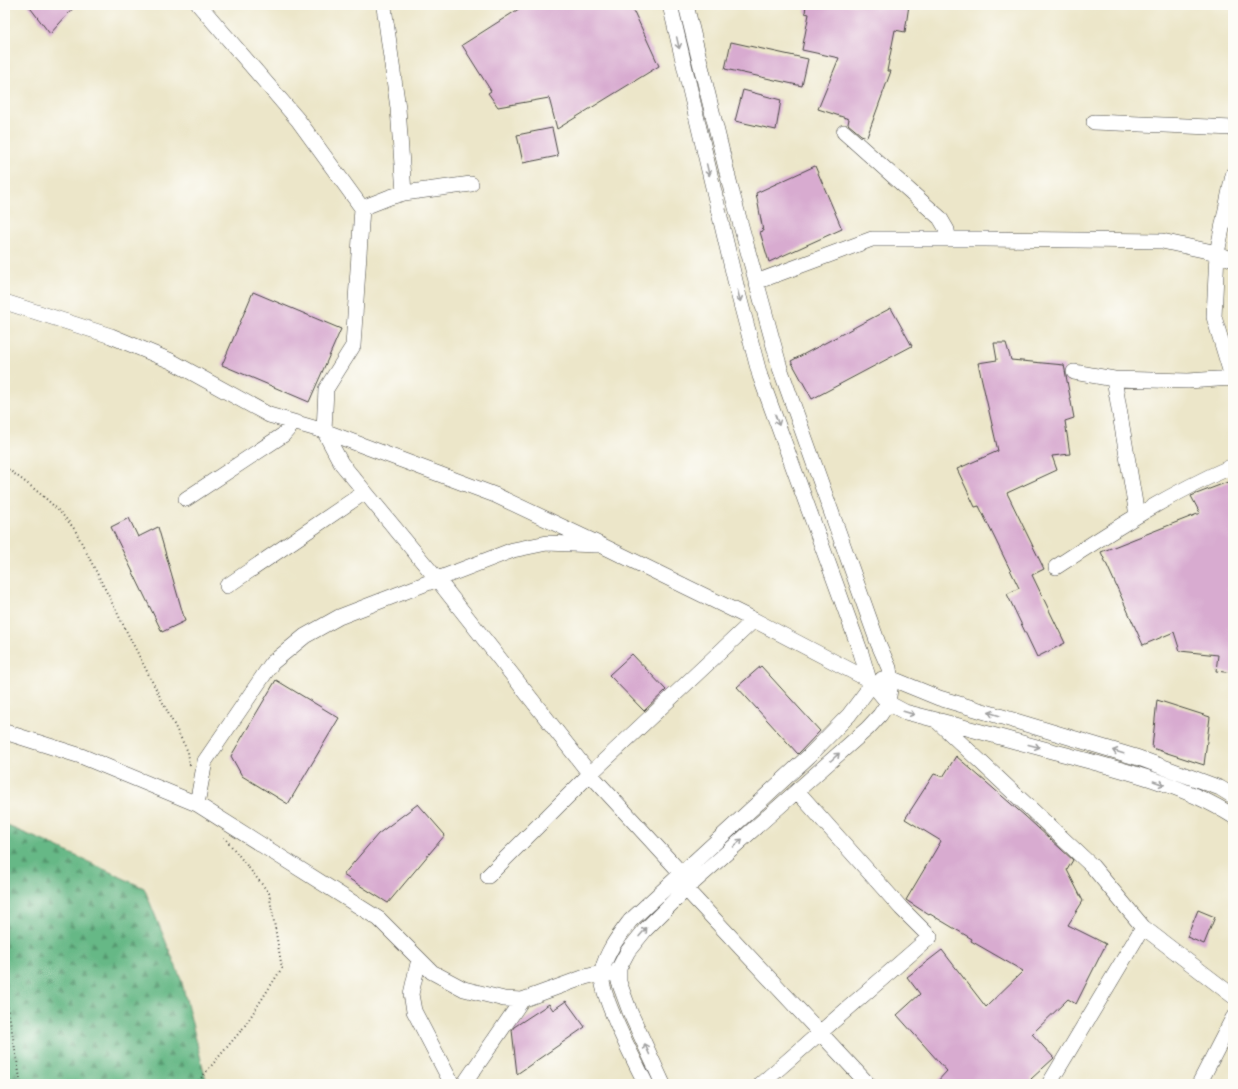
<svg xmlns="http://www.w3.org/2000/svg" width="1238" height="1089" viewBox="0 0 1238 1089" font-family="Mali,sans-serif">
<defs>
<pattern id="forest-firs" width="22" height="20" patternUnits="userSpaceOnUse"><rect width="22" height="20" fill="#66b886"/><path d="M5 1l3.5 6h-7zM16 11l3.5 6h-7z" fill="#54966e"/></pattern>
</defs>
<rect width="100%" height="100%" fill="#fdfcf7"/>
<filter id="ink" filterUnits="userSpaceOnUse"><feTurbulence type="fractalNoise" baseFrequency=".025" numOctaves="2"/><feDisplacementMap in="SourceGraphic" scale="8" xChannelSelector="R" yChannelSelector="G"/><feConvolveMatrix kernelMatrix="1 2 1 2 8 2 1 2 1" color-interpolation-filters="sRGB"/></filter>
<filter id="wash" filterUnits="userSpaceOnUse"><feTurbulence type="fractalNoise" baseFrequency=".012" numOctaves="4" result="noise"/><feDisplacementMap in="SourceGraphic" scale="16" xChannelSelector="R" yChannelSelector="G"/><feGaussianBlur stdDeviation="0.9" result="paint"/><feColorMatrix in="noise" values="0 0 0 0 0 0 0 0 0 0 0 0 0 0 0 0 0 1.4 0 .05"/><feComposite in="paint" operator="in"/></filter>
<g filter="url(#wash)">
<rect width="100%" height="100%" fill="#ece6c9"/>
<path fill="url(#forest-firs)" stroke="#487258" d="M5 825 46 842 144 888 181 979 207 1084H5Z"/>
<g id="blocks">
<path fill="#d8abd0" d="M28 5H76L50 34Z
M525 5H631L659 66 557 129 549 98 498 107 488 93 491 91 462 45Z
M806 5H909L905 32 895 30 887 71H891L867 137 861 135 848 124 849 119 818 109 839 58 802 50 809 14 805 13Z
M731 42 808 59 802 86 725 69Z
M743 90 781 100 776 130 735 121Z
M552 128 558 156 523 163 517 135Z
M815 166 842 229 769 262 760 232 763 231 756 193Z
M253 292 341 329 309 402 222 365Z
M891 308 912 346 812 399 791 361Z
M994 343H1006L1011 360 1064 365 1074 418 1065 421 1070 454 1052 456 1057 470 1007 493 1044 569 1032 575 1065 643 1037 657 1007 594 1019 588 979 506 975 507 957 469 998 451 978 363 997 360Z
M1233 480V673L1216 671 1218 655 1180 651 1174 632 1143 645 1101 552 1200 513 1191 496Z
M129 518 138 537 158 527 185 621 162 632 111 527Z
M632 654 666 690 644 711 609 675Z
M761 666 820 731 798 754 737 687Z
M276 680 339 718 288 804 242 776 231 756Z
M1157 700 1210 717 1204 765 1152 748Z
M956 756 1025 816 1073 860 1067 870 1083 901 1068 925 1106 944 1076 1004 1068 999 1032 1034 1054 1058 1031 1079 1036 1084H935L947 1071 897 1015 920 994 907 977 942 950 986 1007 1023 971 971 941 972 939 930 914 929 915 906 900 941 841 905 819 934 774 943 777Z
M418 804 445 835 388 903 343 875 378 834Z
M1198 910 1215 917 1204 944 1187 937Z
M566 1001 585 1027 517 1074 512 1030 514 1027 549 1004 553 1010Z"/>
</g>
</g>
<g filter="url(#ink)">
<use href="#blocks" fill-opacity="0" stroke="#484743" stroke-width="1"/>
<g fill="none" stroke-linecap="round" stroke-linejoin="round">
<g stroke="#484743" stroke-width="16">
<path id="minor" d="M199 5 298 120 362 208 353 346 326 389 324 431 341 463 437 579 590 774 681 873
M1094 122 1233 128
M844 132 940 218 947 230 948 239
M1233 175 1217 253 1214 317 1233 380
M404 193 471 184
M362 208 390 197 404 193 398 108 384 7 385 5
M756 282 872 239H985L1162 241 1217 253 1233 260
M5 302 111 336 171 361 269 415 324 431 495 495 603 546 754 620 869 680 888 703 905 712C958 725 1010 740 1063 754 1119 769 1183 784 1233 816
M1074 372 1114 379 1188 381 1232 378
M1114 379 1137 515
M186 499 283 435 290 427 292 422
M1056 567C1113 530 1170 493 1233 466
M227 586 365 492
M882 679 890 678 939 698 1139 758 1220 788 1233 796
M937 721 1092 866 1143 927 1233 996
M5 732 81 756 197 804 379 919 432 972 464 989 504 999 522 1000 585 977 601 973 611 974
M197 804 205 761 272 663 305 636 339 617 513 550 547 543 596 545
M488 876 590 774 754 620
M686 889 868 1084
M419 959 411 994 414 1011 452 1084
M464 1084 522 1000
M646 1084C636 1064 597 990 602 971 607 951 618 937 630 921L809 756 849 715 867 691 869 680 861 653 760 376 737 289 670 5
M663 1084 630 1012 619 982V968L628 951 645 930 686 889 868 728 880 715 888 703 891 682 889 668 878 643 780 368 732 193 686 5
M761 1084 930 937 901 908 797 791
M1049 1084 1143 927
M1199 1084 1233 1018"/>
</g>
<path stroke="#484743" stroke-width="2" stroke-dasharray="1 3" stroke-linecap="butt" d="M5 467C31 486 56 504 75 530L188 752 190 765
M5 991 21 1084
M196 1084 244 1027 282 968 269 893 224 837"/>
<use href="#minor" stroke="#fff" stroke-width="15"/>
</g>
<defs><path id="oneway-shaft" d="M-6 0H5M1.5-3L5.5 0L1.5 3" fill="none" stroke-width="1.6" stroke-linecap="round" stroke-linejoin="round"/></defs>
<g stroke="#a0a0a0">
<use href="#oneway-shaft" transform="translate(678 43) rotate(77)"/>
<use href="#oneway-shaft" transform="translate(708 170) rotate(77)"/>
<use href="#oneway-shaft" transform="translate(739 296) rotate(75)"/>
<use href="#oneway-shaft" transform="translate(777 420) rotate(70)"/>
<use href="#oneway-shaft" transform="translate(909 713) rotate(16)"/>
<use href="#oneway-shaft" transform="translate(994 714) rotate(-163)"/>
<use href="#oneway-shaft" transform="translate(1034 746) rotate(15)"/>
<use href="#oneway-shaft" transform="translate(1118 752) rotate(-163)"/>
<use href="#oneway-shaft" transform="translate(835 757) rotate(-42)"/>
<use href="#oneway-shaft" transform="translate(1159 783) rotate(19)"/>
<use href="#oneway-shaft" transform="translate(738 843) rotate(-41)"/>
<use href="#oneway-shaft" transform="translate(643 932) rotate(-49)"/>
<use href="#oneway-shaft" transform="translate(647 1049) rotate(-114)"/>
</g>
</g>
<rect width="1238" height="1089" fill="none" stroke="#fdfcf7" stroke-width="20"/>
</svg>
